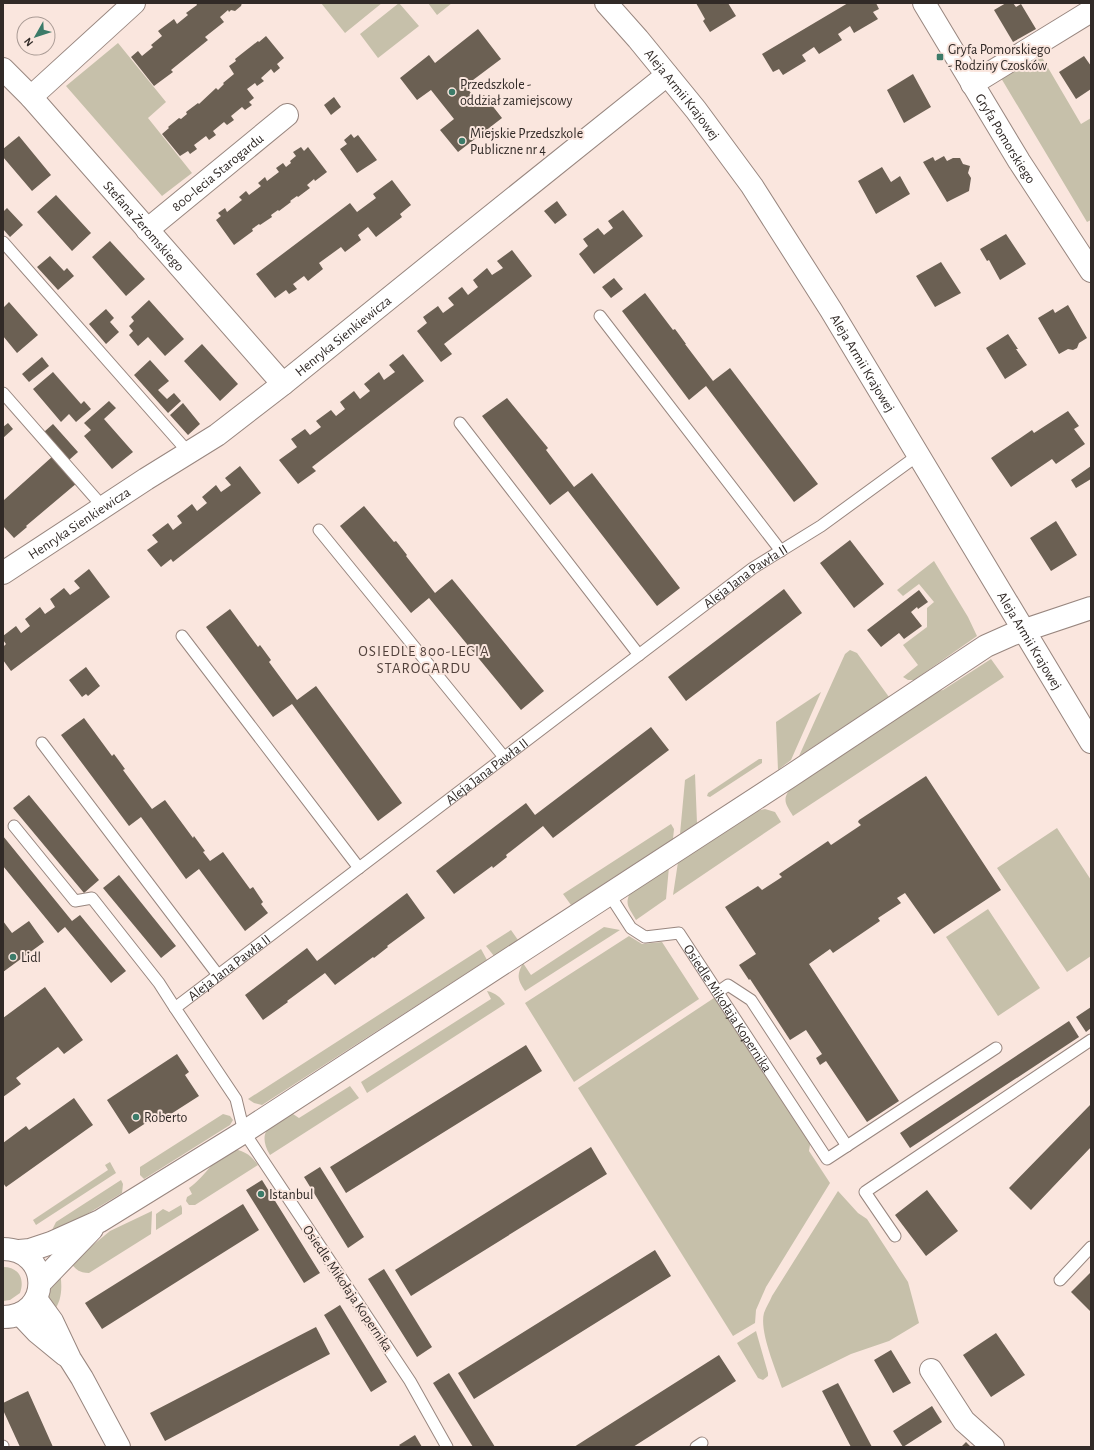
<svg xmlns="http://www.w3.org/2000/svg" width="1094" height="1450" viewBox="0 0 1094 1450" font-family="'Alegreya Sans',sans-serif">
<rect width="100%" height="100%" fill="#fae6de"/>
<path fill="#c6c0aa" d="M321 3H382L345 33Z
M399 3 419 26 378 58 360 34Z
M428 3H452L437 15Z
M118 43 166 102 148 118 192 173 162 196 66 86Z
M1040 54 1081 124 1091 118V220L1087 222 1001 78Z
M934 561 968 617 977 636 914 680H908L903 677 918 665 903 645 927 627V608L934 602 919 584 903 596 897 590Z
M850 650 857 653 889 697 799 756 845 654Z
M991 659 1004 677 793 816C785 803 782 800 791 787L938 691 943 690Z
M821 692 791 760 778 770 776 722Z
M759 759H762V763L710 797 707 796 708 793Z
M695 774 697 823 680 834 685 780Z
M765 809 775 812 781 822 673 895 678 862 756 811Z
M671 824 674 829 673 839 571 905 563 894Z
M1057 828 1091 880V956L1067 972 997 868Z
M669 867 666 899 636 920C630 909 624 905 630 893Z
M988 909 1040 988 998 1016 946 937Z
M604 927 620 930 525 991C518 980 516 976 523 963L531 975Z
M511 930 518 940 494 956 486 946Z
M629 936 642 944 662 942 699 999 574 1082 525 1003Z
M481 949 487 960 262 1105 254 1103 248 1099Z
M487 991C496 993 500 997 505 1004L367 1093 361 1082 491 999Z
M717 996 811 1139 809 1151 830 1183 766 1287 756 1310 755 1323 733 1336 578 1088Z
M350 1086 359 1098 270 1155C256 1131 271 1124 290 1112L299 1118Z
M223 1114 230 1116 233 1120 230 1125 144 1179 140 1175V1167Z
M238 1150C248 1153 252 1157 258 1165L195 1205H189L186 1201 187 1197 192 1194 189 1188C206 1177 216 1152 238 1150Z
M110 1162 116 1173 36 1225 33 1220 108 1170 105 1165Z
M121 1180 123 1184 122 1193 54 1234 52 1230 56 1222Z
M838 1191 858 1213 867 1219 908 1282 919 1323 889 1341 851 1354 782 1388C776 1370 759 1331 764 1313 766 1307 770 1301 772 1296Z
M181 1205 182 1208V1214L156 1230V1214L163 1209 169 1212Z
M152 1211 151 1234 89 1273C80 1273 76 1270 71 1263L110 1231Z
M3 1267C19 1267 25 1279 20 1293L10 1300 3 1301Z
M60 1271C62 1285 63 1300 53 1312L48 1302 47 1293Z
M756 1331 768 1373V1376L763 1380 758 1378 737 1343Z"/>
<path fill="#6b6053" d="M196 3H242L241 6 235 11 231 10 229 12 228 10 220 17 224 22 205 37 208 40 171 70 173 72 154 86 131 57 138 51 142 56 153 47 151 45 162 36 158 31 174 19 177 24 188 15 186 13 197 5Z
M696 3H728L736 16 710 32 703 21 705 19Z
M848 3H876L879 9 873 12 878 19 854 33 850 26 838 34 842 40 819 54 814 47 802 55 806 61 783 75 779 69 773 72 762 54Z
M1006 3H1013L1016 7 1021 4 1036 29 1013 42 994 10Z
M478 29 501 59 465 86 477 100 484 95 502 118 458 152 440 130 454 119 431 90 417 100 400 78 429 55 435 63Z
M266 36 284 58 277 64 280 68 274 73 271 69 261 78 264 81 257 86 255 83 247 89 254 98 249 102 252 105 245 110 242 107 231 116 234 120 227 125 224 122 213 131 216 135 209 140 206 136 194 145 197 149 190 154 188 151 180 156 162 134 169 128 168 127 179 118 181 119 187 114 186 112 198 103 199 104 216 88 218 90 224 84 223 83 234 74 229 66 236 61 235 59 258 41 259 42Z
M1084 56 1091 66V89L1076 99 1059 72Z
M913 74 931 107 904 123 887 90Z
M334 97 341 107 331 115 324 105Z
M351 134 354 138 358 135 377 160 357 173 340 149 347 144 344 140Z
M19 136 51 175 32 191 3 157V149Z
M301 147 304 151 308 147 327 172 315 181 314 179 307 185 310 188 298 197 297 196 290 201 291 202 279 211 278 210 271 215 272 217 260 225 259 224 252 229 253 231 234 245 216 220 221 216 218 213 225 208 227 212 242 200 239 197 246 191 249 195 261 186 258 183 265 177 267 181 279 172 276 168 283 163 286 167 291 163 290 161 296 156 293 152Z
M944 156 947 161 953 158H960L963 164 970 166 968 173 971 178 969 191 947 202 923 162 933 157 935 161Z
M882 167 891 182 900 176 910 194 876 214 858 181Z
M392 180 411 205 400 214 402 217 376 237 368 227 358 235 361 240 345 252 341 247 319 263 323 269 308 281 304 276 293 284 297 289 289 294 286 290 275 298 256 274 350 203 357 212 376 198 373 194Z
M56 195 91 233 72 251 37 212Z
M557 201 567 215 555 224 544 211Z
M7 208 23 225 10 237 3 229V212Z
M623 210 643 236 594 274 579 254 588 246 583 239 598 228 604 235 613 228 608 221Z
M1006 234 1026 264 1000 280 989 260 987 261 980 249Z
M110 241 145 279 126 296 92 257Z
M512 250 532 276 444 344 452 354 441 362 417 331 427 323 423 317 438 306 443 313 454 305 448 298 462 287 468 295 478 287 473 280 487 268 492 275 503 268 497 261Z
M50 256 64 271 67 268 74 276 58 290 37 267Z
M941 262 961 293 935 307 916 276Z
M614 278 623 289 611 298 602 287Z
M645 293 673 330 675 329 686 344H685L713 381 730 368 818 484 794 502 706 386 689 400 622 311Z
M149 300 184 339 165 356 148 337 138 346 129 335 133 331 129 326 134 321 131 317Z
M9 302 38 335 17 353 3 336V308Z
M1068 305 1087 338 1079 343 1077 348 1073 350 1068 349 1059 354 1038 318 1053 309 1055 313Z
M106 309 114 318 110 322 119 332 106 344 89 324Z
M1008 334 1018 349H1016L1027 365 1005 379 986 348Z
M202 344 238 384 220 401 184 361Z
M403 354 424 381 312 467 316 471 298 484 279 460 297 447 291 439 305 429 310 435 321 427 316 421 331 410 336 416 345 409 340 402 354 391 360 399 370 391 364 384 379 372 384 380 395 372 389 365Z
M42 357 49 366 29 382 22 374Z
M150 360 169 381 158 390 167 399 174 393 181 401 168 413 134 375Z
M53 372 81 404 84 401 91 409 76 422 69 414 61 422 33 389Z
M507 398 548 448 546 450 574 487 592 473 680 588 657 606 568 491 550 505 482 416Z
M109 401 116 408 104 419 133 452 112 469 84 436 91 430 84 423Z
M183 403 200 424 188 435 170 415Z
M1068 411 1079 426 1074 429 1085 444 1056 464 1052 459 1011 487 991 458 1032 430 1034 433Z
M8 423 13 429 3 438V427Z
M53 424 78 452 69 460 44 432Z
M53 456 77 483 26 526 27 527 14 538 3 526V499L4 500Z
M240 466 261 493 173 562 171 559 161 567 147 550 158 542 152 535 168 523 173 530 182 523 177 516 192 504 197 511 207 503 202 497 216 485 221 492 231 485 225 478Z
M1091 466V479L1076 488 1071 480Z
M364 506 394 542 396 541 407 555 406 556 435 593 452 579 544 691 521 710 429 598 411 613 340 526Z
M1056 521 1077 555 1051 571 1030 538Z
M850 540 884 584 854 608 820 563Z
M89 569 110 597 11 671 3 660V647L6 644 3 640V636L16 626 21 633 30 626 25 619 40 607 45 614 55 607 50 599 64 588 70 595 80 588 74 581Z
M784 589 802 613 686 701 668 677Z
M919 590 928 602 918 609 917 607 911 612 922 626 904 639 899 633 881 647 867 630Z
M230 609 258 647 260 645 271 660 269 662 297 700 316 686 402 803 378 821 292 704 273 717 206 627Z
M86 667 100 686 88 696 86 694 82 697 69 680Z
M84 718 112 756 114 754 125 769 123 770 152 809 165 800 193 838 194 836 205 851 203 852 210 861 223 852 250 889 253 887 263 902 261 904 268 913 245 931 199 869 186 879 141 817 129 826 61 735Z
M651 727 669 750 553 838 543 826 506 855 507 857 493 868 492 866 454 894 436 871 526 803 535 815Z
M926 776 1001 890 934 934 905 893 897 898 901 903 878 918 880 921 833 953 830 949 809 964 899 1101 867 1122 826 1061 820 1065 816 1058 822 1054 806 1030 790 1040 750 979 749 980 739 965 756 954 725 907 758 886 762 890 782 877 779 874 828 841 831 845 861 825 858 822 859 820Z
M29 795 99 880 84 893 13 808Z
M3 836 72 921 80 915 126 971 111 983 65 927 58 933 3 866Z
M119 875 176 946 161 958 103 888Z
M407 893 425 918 387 946 388 947 374 958 373 957 335 985 325 973 287 1001 288 1002 263 1020 245 995 307 948 317 961Z
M3 921 12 933 29 921 44 942 3 972Z
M45 987 83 1040 64 1054 58 1047 16 1078 21 1084 3 1097V1018Z
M1091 1007V1028L1086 1032 1076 1017Z
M1069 1021 1079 1037 910 1148 900 1133Z
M526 1045 542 1071 346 1193 330 1167Z
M177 1054 189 1072 185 1075 199 1096 160 1121 158 1122 155 1117 129 1134 107 1100Z
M74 1098 93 1125 6 1187 3 1183V1143L26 1126 29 1130Z
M1091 1104V1147L1031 1210 1009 1188Z
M591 1147 607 1174 411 1296 395 1270Z
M320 1167 364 1237 348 1248 304 1177Z
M262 1180 320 1273 304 1283 246 1190Z
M927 1190 958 1231 926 1256 895 1215Z
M243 1204 259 1230 102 1329 85 1303Z
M655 1250 671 1276 474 1399 458 1373Z
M384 1269 432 1347 417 1357 368 1279Z
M1091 1272V1312L1071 1292Z
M340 1305 387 1382 371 1392 324 1315Z
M316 1327 330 1354 165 1441 150 1413Z
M996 1333 1025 1375 991 1397 963 1355Z
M891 1350 911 1383 893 1393 874 1360Z
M719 1355 736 1381 633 1447H574Z
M449 1373 495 1447H473L433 1383Z
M838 1383 872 1447H851L822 1391Z
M28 1391 53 1447H20L3 1410V1403Z
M932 1406 942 1422 903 1447 893 1431Z
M415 1435 422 1447H401L399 1445Z
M966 1442 971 1447H961Z"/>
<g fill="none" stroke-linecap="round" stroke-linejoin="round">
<g stroke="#98867f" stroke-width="13">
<g id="lane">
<path d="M3 242 189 453"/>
<path d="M600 316 781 551"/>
<path d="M3 393 103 507"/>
<path d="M460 423 639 655"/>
<path d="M319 530 504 757"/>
<path d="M182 636 359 868"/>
<path d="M42 743 218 975"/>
<path d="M14 826 75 901 92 898 159 983 175 1008"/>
<path id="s1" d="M609 894 631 928 645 937 679 933 827 1159 996 1048"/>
<path d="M718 992 728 985 751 1000 847 1146"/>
<path d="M895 1236 865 1192 1091 1040"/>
<path d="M1060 1280 1091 1247"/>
<path d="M3 1446V1447"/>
<path id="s2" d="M447 1447 410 1381 244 1132 236 1099 175 1008 753 568 821 526 917 456"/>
<path d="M696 1447 702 1443"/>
</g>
</g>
<g stroke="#98867f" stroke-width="24">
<g id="street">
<path id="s3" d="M924 3 1019 161 1091 271"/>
<path id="s4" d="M3 69 31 97 283 384"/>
<path d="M972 84 1091 11"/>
<path d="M31 97 134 3"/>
<path id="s5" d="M147 230 287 115"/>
<path id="s6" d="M3 573 146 479 217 435 283 384 455 245 667 75"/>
<path d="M19 1251 30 1250 51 1243 100 1221 244 1132 789 777 986 646 1013 634 1091 608"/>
<path d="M40 1283 92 1229"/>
<path d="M36 1299 52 1321 70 1359 82 1378 119 1447"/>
<path d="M20 1314 37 1332 65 1355"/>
<path d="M931 1370 964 1421 993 1447"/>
</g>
</g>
<g stroke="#98867f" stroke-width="24">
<g id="secondary">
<path id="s7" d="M606 3 638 39 696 110 752 186 831 310 1091 742"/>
<path d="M3 1249C51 1249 52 1317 3 1317"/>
</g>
</g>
<use href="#lane" stroke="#fff" stroke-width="11"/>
<use href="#street" stroke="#fff" stroke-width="22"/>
<use href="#secondary" stroke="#fff" stroke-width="22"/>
</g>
<g fill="#3c7b69" stroke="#fae6de" stroke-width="1.5">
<rect x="936" y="53" width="8" height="8" rx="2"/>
<circle cx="452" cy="92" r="4"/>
<circle cx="462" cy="141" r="4"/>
<circle cx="13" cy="957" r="4"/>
<circle cx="136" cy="1117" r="4"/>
<circle cx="261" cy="1194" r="4"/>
</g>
<g text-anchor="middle" stroke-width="4" stroke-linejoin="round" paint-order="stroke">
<g font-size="14" fill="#312a27" stroke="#fae6de" text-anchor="start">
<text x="948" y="54">Gryfa Pomorskiego<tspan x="948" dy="16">- Rodziny Czosków</tspan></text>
<text x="460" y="89">Przedszkole -<tspan x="460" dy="16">oddział zamiejscowy</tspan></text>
<text x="470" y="138">Miejskie Przedszkole<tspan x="470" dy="16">Publiczne nr 4</tspan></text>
<text x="21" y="962">Lidl</text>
<text x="144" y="1122">Roberto</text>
<text x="269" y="1199">Istanbul</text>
</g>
<g font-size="14" fill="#312a27" stroke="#fae6de">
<text dy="5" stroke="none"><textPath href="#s7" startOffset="119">Aleja Armii Krajowej</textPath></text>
<text dy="5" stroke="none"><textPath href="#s3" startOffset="158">Gryfa Pomorskiego</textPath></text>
<text dy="5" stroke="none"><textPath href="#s5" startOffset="91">800-lecia Starogardu</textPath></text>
<text dy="5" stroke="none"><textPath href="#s4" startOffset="211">Stefana Żeromskiego</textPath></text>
<text dy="5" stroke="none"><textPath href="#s6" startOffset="415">Henryka Sienkiewicza</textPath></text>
<text dy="5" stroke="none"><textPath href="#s7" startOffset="443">Aleja Armii Krajowej</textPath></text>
<text dy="5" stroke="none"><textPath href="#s6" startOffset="91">Henryka Sienkiewicza</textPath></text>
<text dy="5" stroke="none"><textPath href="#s2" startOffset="1234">Aleja Jana Pawła II</textPath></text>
<text dy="5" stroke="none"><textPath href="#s7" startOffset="767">Aleja Armii Krajowej</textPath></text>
<text dy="5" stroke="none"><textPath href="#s2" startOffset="910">Aleja Jana Pawła II</textPath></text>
<text dy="5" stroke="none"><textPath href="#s2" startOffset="586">Aleja Jana Pawła II</textPath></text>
<text dy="5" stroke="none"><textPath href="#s1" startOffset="181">Osiedle Mikołaja Kopernika</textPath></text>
<text transform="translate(348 1288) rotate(56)" y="5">Osiedle Mikołaja Kopernika</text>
</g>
<g font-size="15" letter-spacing="1" fill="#52423c" stroke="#fae6de">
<text x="424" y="656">OSIEDLE 800-LECIA<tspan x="424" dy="17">STAROGARDU</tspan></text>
</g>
</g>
<rect width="1094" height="1450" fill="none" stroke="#312a27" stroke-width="8"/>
<g transform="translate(36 36) rotate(231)"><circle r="19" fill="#fae6de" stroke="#aa9b95"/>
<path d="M0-3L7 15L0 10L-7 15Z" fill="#3c7b69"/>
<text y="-6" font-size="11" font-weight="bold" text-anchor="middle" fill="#312a27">N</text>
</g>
</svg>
